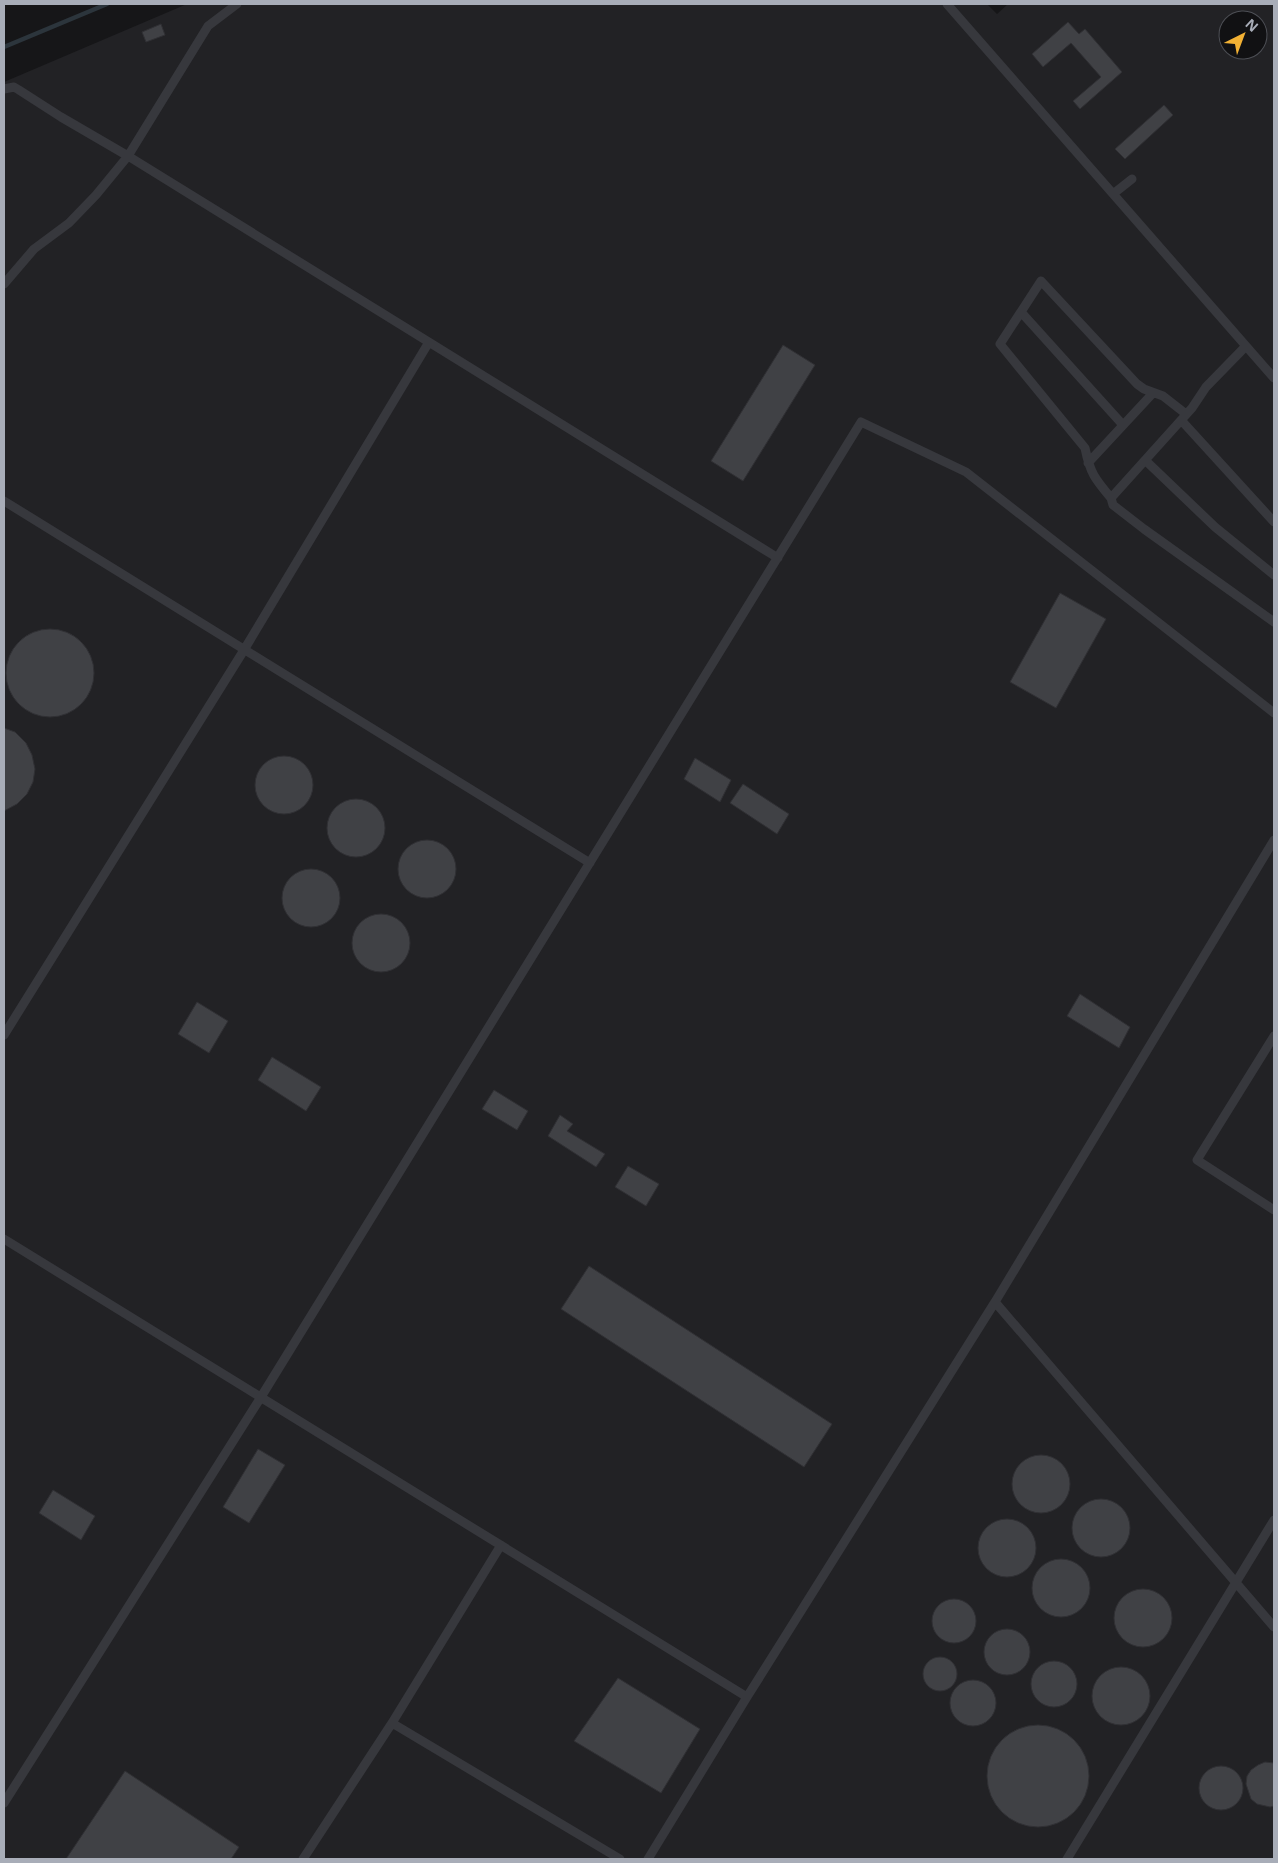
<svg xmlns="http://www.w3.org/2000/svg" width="1278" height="1863" viewBox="0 0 1278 1863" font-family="'Open Sans',sans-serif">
<rect width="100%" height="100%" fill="#161618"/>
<path fill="#222225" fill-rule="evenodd" d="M187 4H987L997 14 1008 4H1274V1859H4V82ZM1228 20H1258V50H1228Z"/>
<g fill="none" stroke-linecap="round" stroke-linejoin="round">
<path stroke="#2c353c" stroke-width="4.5" d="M4 47 107 4"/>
</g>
<path fill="#404145" stroke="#303034" d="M1068 22 1079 34 1085 29 1122 72 1080 109 1073 101 1101 77 1071 43 1043 67 1032 54Z
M161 24 165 35 146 42 142 32Z
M1164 105 1173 115 1125 159 1115 149Z
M783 345 815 365 743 481 711 461Z
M1060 593 1106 619 1056 708 1010 682Z
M6 673a44 44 0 1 1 88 0a44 44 0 1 1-88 0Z
M4 728 15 732 26 743 32 755 35 769 33 782 27 794 17 804 4 811Z
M255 785a29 29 0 1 1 58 0a29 29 0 1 1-58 0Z
M695 758 731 780 720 802 684 779Z
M743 784 789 814 777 834 730 803Z
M327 828a29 29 0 1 1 58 0a29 29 0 1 1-58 0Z
M398 869a29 29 0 1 1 58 0a29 29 0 1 1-58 0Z
M282 898a29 29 0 1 1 58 0a29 29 0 1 1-58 0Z
M352 943a29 29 0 1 1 58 0a29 29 0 1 1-58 0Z
M1080 994 1130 1027 1119 1048 1067 1016Z
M197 1002 228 1021 209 1053 178 1034Z
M272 1057 321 1087 306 1111 258 1080Z
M494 1090 528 1111 517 1130 482 1109Z
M560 1115 573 1124 567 1131 605 1154 596 1167 548 1136Z
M628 1166 659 1184 646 1206 615 1187Z
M589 1266 832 1424 804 1467 561 1309Z
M258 1449 285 1465 249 1523 223 1507Z
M1012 1484a29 29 0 1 1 58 0a29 29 0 1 1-58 0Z
M53 1490 95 1516 81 1540 39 1513Z
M1072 1528a29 29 0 1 1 58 0a29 29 0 1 1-58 0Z
M978 1548a29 29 0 1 1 58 0a29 29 0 1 1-58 0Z
M1032 1588a29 29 0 1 1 58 0a29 29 0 1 1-58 0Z
M1114 1618a29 29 0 1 1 58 0a29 29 0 1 1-58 0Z
M932 1621a22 22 0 1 1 44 0a22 22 0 1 1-44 0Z
M984 1652a23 23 0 1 1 46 0a23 23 0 1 1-46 0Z
M923 1674a17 17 0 1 1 34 0a17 17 0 1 1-34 0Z
M1031 1684a23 23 0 1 1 46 0a23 23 0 1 1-46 0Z
M1092 1696a29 29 0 1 1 58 0a29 29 0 1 1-58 0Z
M618 1678 700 1729 661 1793 574 1741Z
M950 1703a23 23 0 1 1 46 0a23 23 0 1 1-46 0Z
M987 1776a51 51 0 1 1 102 0a51 51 0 1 1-102 0Z
M1265 1762 1274 1763V1806L1270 1807 1257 1804 1251 1799 1246 1784 1247 1776 1251 1770 1258 1765Z
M1199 1788a22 22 0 1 1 44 0a22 22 0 1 1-44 0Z
M125 1771 239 1847 231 1859H66Z"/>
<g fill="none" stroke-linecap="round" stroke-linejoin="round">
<path stroke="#37383d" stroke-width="9" d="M947 4 1274 378
M4 89 14 87 19 90 61 117 128 156 778 558
M1113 194 1132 179
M4 284 34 249 69 223 96 195 128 156 208 26 237 4
M1021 312 1123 425
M1246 346 1206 387 1192 408 1111 498 1113 505 1144 529 1274 622
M1181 420 1274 522
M1145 460 1215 527 1274 575
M1088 463 1153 393
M1111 498C1095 479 1090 473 1085 448L1000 344 1041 281 1137 384 1144 389 1163 396 1186 414
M4 501 590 863
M1274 840 995 1302 1274 1627
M4 1035 244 650 429 342
M1274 1036 1197 1160 1274 1210
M4 1239 747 1697
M392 1723 620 1859
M4 1803 261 1397 861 422 966 472 1274 713
M303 1859 392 1723 501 1545
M648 1859 747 1697 995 1302
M1067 1859 1274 1520"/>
</g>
<rect width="1278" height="1863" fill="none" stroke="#a8adb8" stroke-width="10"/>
<g transform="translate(1243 35) rotate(42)"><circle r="24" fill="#111113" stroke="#4d4f55"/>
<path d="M0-4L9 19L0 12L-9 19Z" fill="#f2b134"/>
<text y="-8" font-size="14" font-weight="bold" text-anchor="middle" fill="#a8adb8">N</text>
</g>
</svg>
